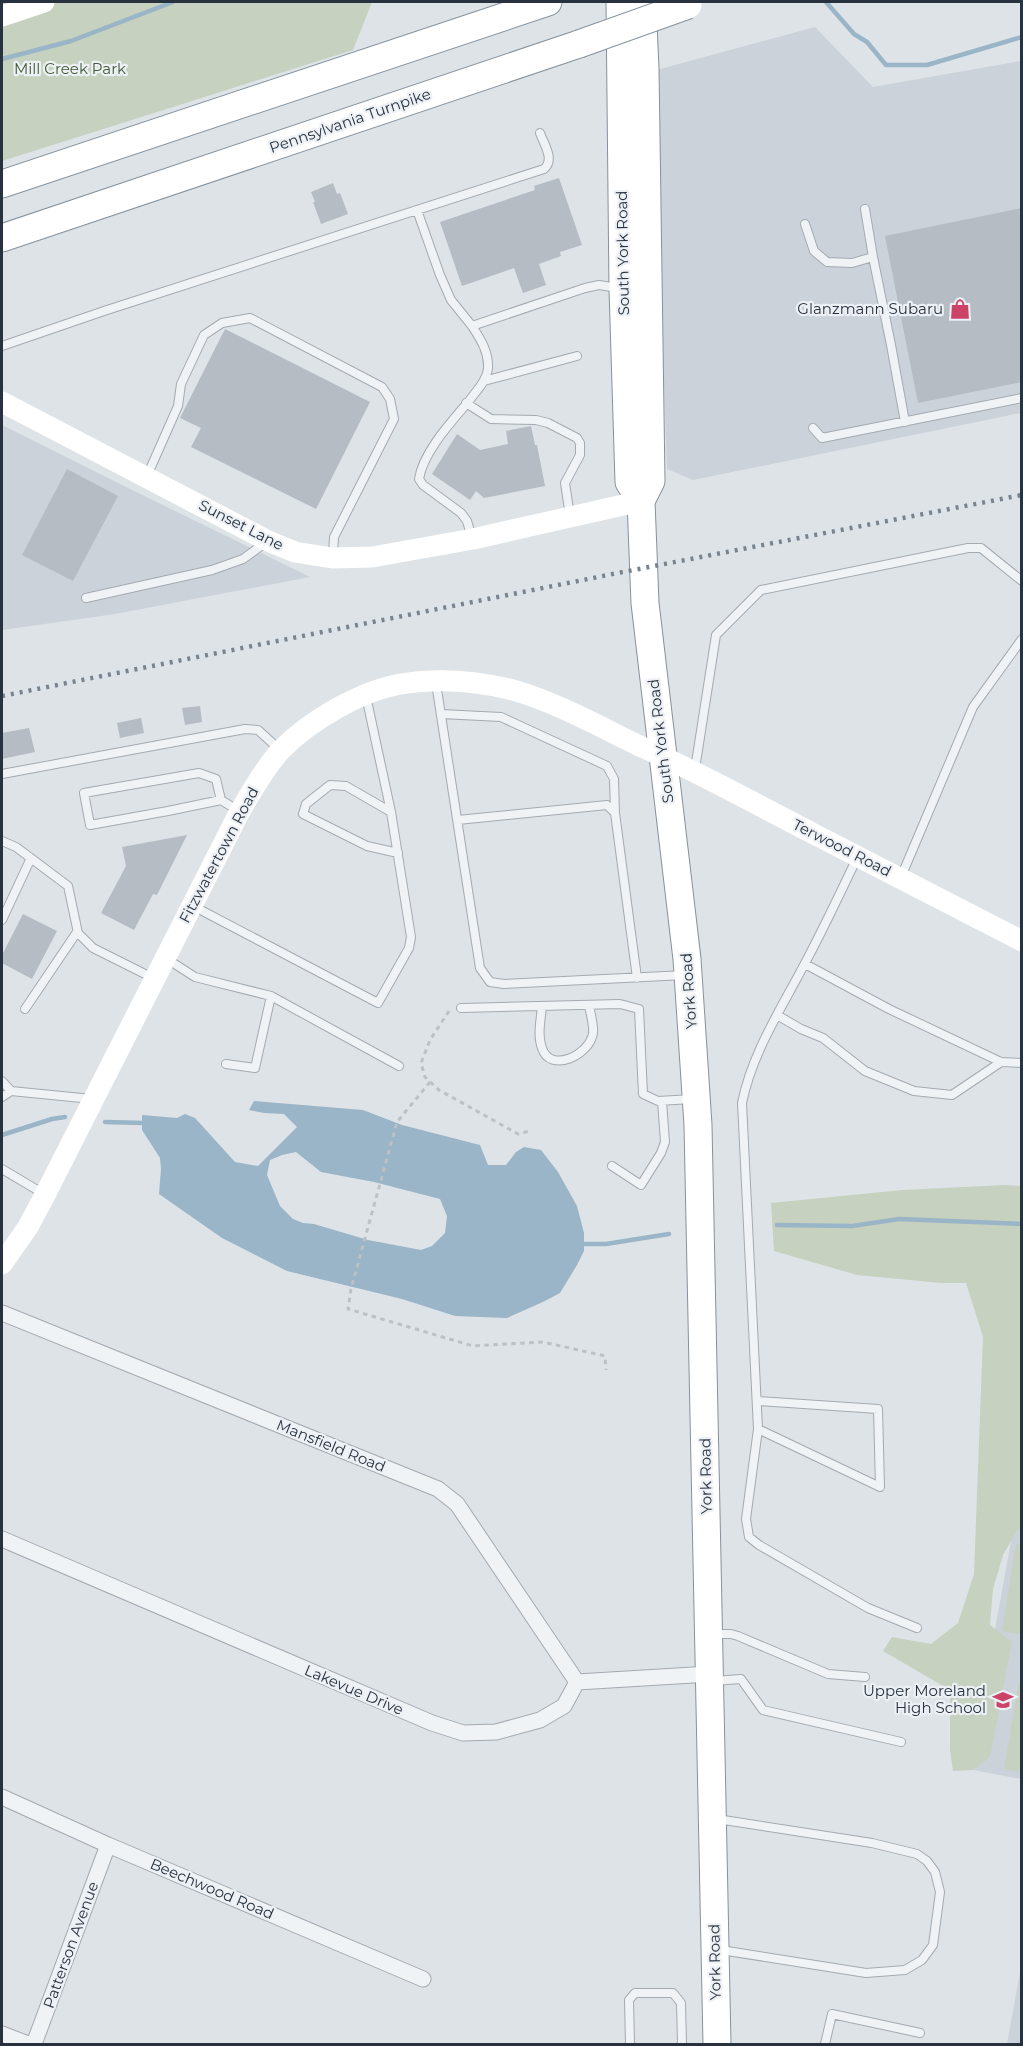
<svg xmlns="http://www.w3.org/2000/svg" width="1023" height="2046" viewBox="0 0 1023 2046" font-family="Montserrat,sans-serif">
<rect width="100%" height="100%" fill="#dee3e7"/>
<path fill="#ccd2d9" d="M815 27 873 87 1021 61V413L693 480 667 469 653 71Z
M2 425 126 487 310 577 115 614 2 630Z
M1021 1487V1779L973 1770 995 1629Z
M1021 1967V2044H1007Z"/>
<path fill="#c6d1bf" d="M2 2H372L353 50 2 161Z
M1004 1185 1021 1186V1530L1018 1529 1003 1555 993 1589 990 1625 1012 1642 990 1757 973 1770 953 1771 950 1750V1690L883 1651 892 1637 931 1644 958 1623 974 1574 983 1337 966 1283H941L857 1275 774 1251 771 1203 903 1190Z
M1016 1544 1021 1545V1634L1002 1631Z
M1019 1683H1022L1021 1772 1004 1769Z"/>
<path fill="#99b5c7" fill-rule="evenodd" d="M254 1101 363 1110 402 1125 480 1145 488 1165H506L516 1152 524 1147 541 1150 558 1172 577 1206 584 1233V1251L577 1265 560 1293 545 1301 507 1318 455 1316 402 1299 287 1271 222 1238 159 1194 161 1169 160 1158 142 1130V1115L177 1118 185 1114 195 1118 235 1162 258 1166 297 1127 284 1114 264 1113 249 1110ZM296 1152 321 1172 374 1182 440 1199 447 1216 445 1233 432 1246 421 1250 368 1240 314 1224 303 1223 293 1219 280 1206 267 1175 270 1160 282 1155Z"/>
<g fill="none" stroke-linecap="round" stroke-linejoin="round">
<path stroke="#99b5c7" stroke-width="4.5" d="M826 2 854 34 867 42 886 65H927L1022 37
M2 59 71 41 173 2
M105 1122 144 1123 147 1125
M2 1135 52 1119 65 1117
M777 1225 852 1226 899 1219 1022 1224
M579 1244H606L669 1234"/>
</g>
<path fill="#b5bcc4" d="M559 178 582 245 560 252 561 256 539 264 546 285 523 293 514 268 462 286 440 222 535 190 534 186Z
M333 183 337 194 340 193 348 214 321 224 313 202H315L311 192Z
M1022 208V382L918 403 885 236Z
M225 329 370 402 316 509 191 447 201 428 180 418Z
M531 426 535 445H537L545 486 484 498 476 491 470 500 432 474 457 434 480 450 508 444 506 431Z
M67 469 118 496 73 581 22 555Z
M200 706 202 722 185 725 182 708Z
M141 718 144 733 120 738 117 723Z
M29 728 35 752 2 759V733Z
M187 835 157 895 153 894 134 930 101 913 126 866 122 847Z
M23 914 57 931 32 979 2 963V955Z"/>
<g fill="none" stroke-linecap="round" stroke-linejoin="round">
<g stroke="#a3aab1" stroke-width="10">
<path id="lane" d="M417 210 440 275 451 300 472 326 585 288 599 285 618 288
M805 224 814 251 827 262 852 263 873 257 865 209
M873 257 891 345 905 422
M472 326C481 340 489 352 488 369 486 382 476 391 469 401 452 421 423 452 419 479L423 485 461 513 467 521 472 538
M2 346 107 310 544 169C555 160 544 144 540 133
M484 381 577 356
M466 403 491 419 536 420 548 423 577 438 580 443V455L565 483 570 516
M813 428 822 438 1022 398
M147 476 178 406 181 384 204 335 222 323 250 318 382 387 390 399 394 419 334 537 333 555
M86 598 212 570 243 559 265 543
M436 683 480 968 490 982 504 984 685 975
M441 714 501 717 607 766 614 779 615 813
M695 769 716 635 761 590 968 548H981L1022 581
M2 774 245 729 258 730 280 750
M221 800 216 779 199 773 84 793 90 825 168 811 221 800 239 811
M391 812 346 786 330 785 306 804 303 814 367 846 398 853
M458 820 607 805 615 813 637 978
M2 841 16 847 68 886 78 933 93 948 153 978
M901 877 973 707 1022 639
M193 906 378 1003 409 948 411 937 391 812 366 696
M2 920 31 858
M167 959 195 977 271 996 399 1066
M805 964 889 1009 1001 1062 1022 1063
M542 1006C541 1019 537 1035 542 1048 550 1074 590 1055 593 1033 594 1024 590 1013 589 1005
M461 1008 620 1004 639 1009 643 1094 658 1101 692 1099
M25 1009 77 932
M777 1015 801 1029 823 1038 865 1071 914 1091 952 1095 1001 1062
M226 1064 255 1068 271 996
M2 1081 11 1091
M2 1097 11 1091 92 1099
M612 1166 641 1185 661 1153 665 1142 662 1101
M2 1169 44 1194
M758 1401 878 1409 880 1487 758 1429 742 1103C752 1053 781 1009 804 965 823 930 840 893 857 858
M758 1429 746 1519 749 1537 759 1545 868 1608 917 1628
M712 1634H731L738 1636 828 1674 865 1677
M713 1681 741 1679 763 1710 901 1742
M717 1819 872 1843 917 1854 927 1861 935 1872 940 1892 933 1945 922 1960 905 1970 866 1973 721 1950
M630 2044 629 2000 635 1993H673L681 2003 682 2044
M825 2044 832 2014 920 2033"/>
</g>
<g stroke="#a3aab1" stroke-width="17">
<path id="street" d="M2 1313 438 1489 457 1504 577 1682
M2 1539 432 1723 463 1733 496 1732 540 1720 564 1706 577 1682 710 1674
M2 1797 108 1845 423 1979
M2 2034 28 2044
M34 2044 108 1845"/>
</g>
<g stroke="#85929e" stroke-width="29">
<path id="highway" d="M620 2 623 289 629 482 641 501
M642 2 645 68 651 481 641 501 645 603 687 959 698 1125 717 2044
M2 184 548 2
M2 238 579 44"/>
</g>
<path stroke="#bcc1c6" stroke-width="3" stroke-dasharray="4.5 4.5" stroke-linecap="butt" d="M449 1011 430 1040 421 1063 425 1077 439 1090 518 1134 530 1131
M430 1082 397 1122 351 1289 348 1309 473 1346 543 1342 605 1356 606 1370"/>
<use href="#lane" stroke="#f0f3f6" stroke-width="8"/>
<use href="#street" stroke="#f0f3f6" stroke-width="15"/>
<path stroke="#fff" stroke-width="21" d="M2 16 44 2
M2 402 268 541 295 552 332 558 372 557 473 539 641 501
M2 1264 28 1227 45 1195 240 811C252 791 264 769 280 751 309 721 360 691 401 684 436 678 475 681 509 689 554 701 600 727 642 747 700 773 756 804 812 833 882 869 952 905 1022 941"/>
<use href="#highway" stroke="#fff" stroke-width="27"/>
<path stroke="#778490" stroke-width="4.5" stroke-dasharray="3 6" stroke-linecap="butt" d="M2 696 618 573 1022 495"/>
<g stroke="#85929e" stroke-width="29" stroke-linecap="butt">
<path id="highway-bridge" d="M579 44 688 5"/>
</g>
<use href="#highway-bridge" stroke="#fff" stroke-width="27"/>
</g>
<defs>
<g id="shop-bare" transform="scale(1.62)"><path d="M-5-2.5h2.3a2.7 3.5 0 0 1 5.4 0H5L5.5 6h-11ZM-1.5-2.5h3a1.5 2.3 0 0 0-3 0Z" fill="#cc4368" stroke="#edf1f5" stroke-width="2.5" paint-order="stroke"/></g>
<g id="school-bare" transform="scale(1.62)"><path d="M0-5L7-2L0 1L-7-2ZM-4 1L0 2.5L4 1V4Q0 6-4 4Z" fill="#cc4368" stroke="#edf1f5" stroke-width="2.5" paint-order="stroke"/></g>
</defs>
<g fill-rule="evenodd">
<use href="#shop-bare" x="960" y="309"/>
<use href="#school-bare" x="1003" y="1700"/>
</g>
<g text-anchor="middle" stroke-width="4.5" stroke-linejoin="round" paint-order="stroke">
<g font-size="15" fill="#405935" stroke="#edf1f5">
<text x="70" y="74">Mill Creek Park</text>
</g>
<g font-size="15" fill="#27323e" stroke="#edf1f5">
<text transform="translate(350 121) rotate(-19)" y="5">Pennsylvania Turnpike</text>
<text transform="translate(623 253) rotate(-91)" y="5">South York Road</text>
<text transform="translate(241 525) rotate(27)" y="5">Sunset Lane</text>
<text transform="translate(661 741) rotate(-97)" y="5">South York Road</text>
<text transform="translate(842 848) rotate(27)" y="5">Terwood Road</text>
<text transform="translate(219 855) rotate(-62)" y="5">Fitzwatertown Road</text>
<text transform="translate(689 991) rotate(-94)" y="5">York Road</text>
<text transform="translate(331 1446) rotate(22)" y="5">Mansfield Road</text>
<text transform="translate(706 1476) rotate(-91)" y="5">York Road</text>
<text transform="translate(354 1690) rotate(23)" y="5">Lakevue Drive</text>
<text transform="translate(212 1889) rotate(23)" y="5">Beechwood Road</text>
<text transform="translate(71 1945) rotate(-70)" y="5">Patterson Avenue</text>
<text transform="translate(715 1962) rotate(-91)" y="5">York Road</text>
</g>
<g font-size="15" fill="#27323e" stroke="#edf1f5" text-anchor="end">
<text x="943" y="314">Glanzmann Subaru</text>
<text x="986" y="1696">Upper Moreland<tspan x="986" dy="17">High School</tspan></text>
</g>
</g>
<rect width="1023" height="2046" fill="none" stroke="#27323e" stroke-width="6"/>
</svg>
